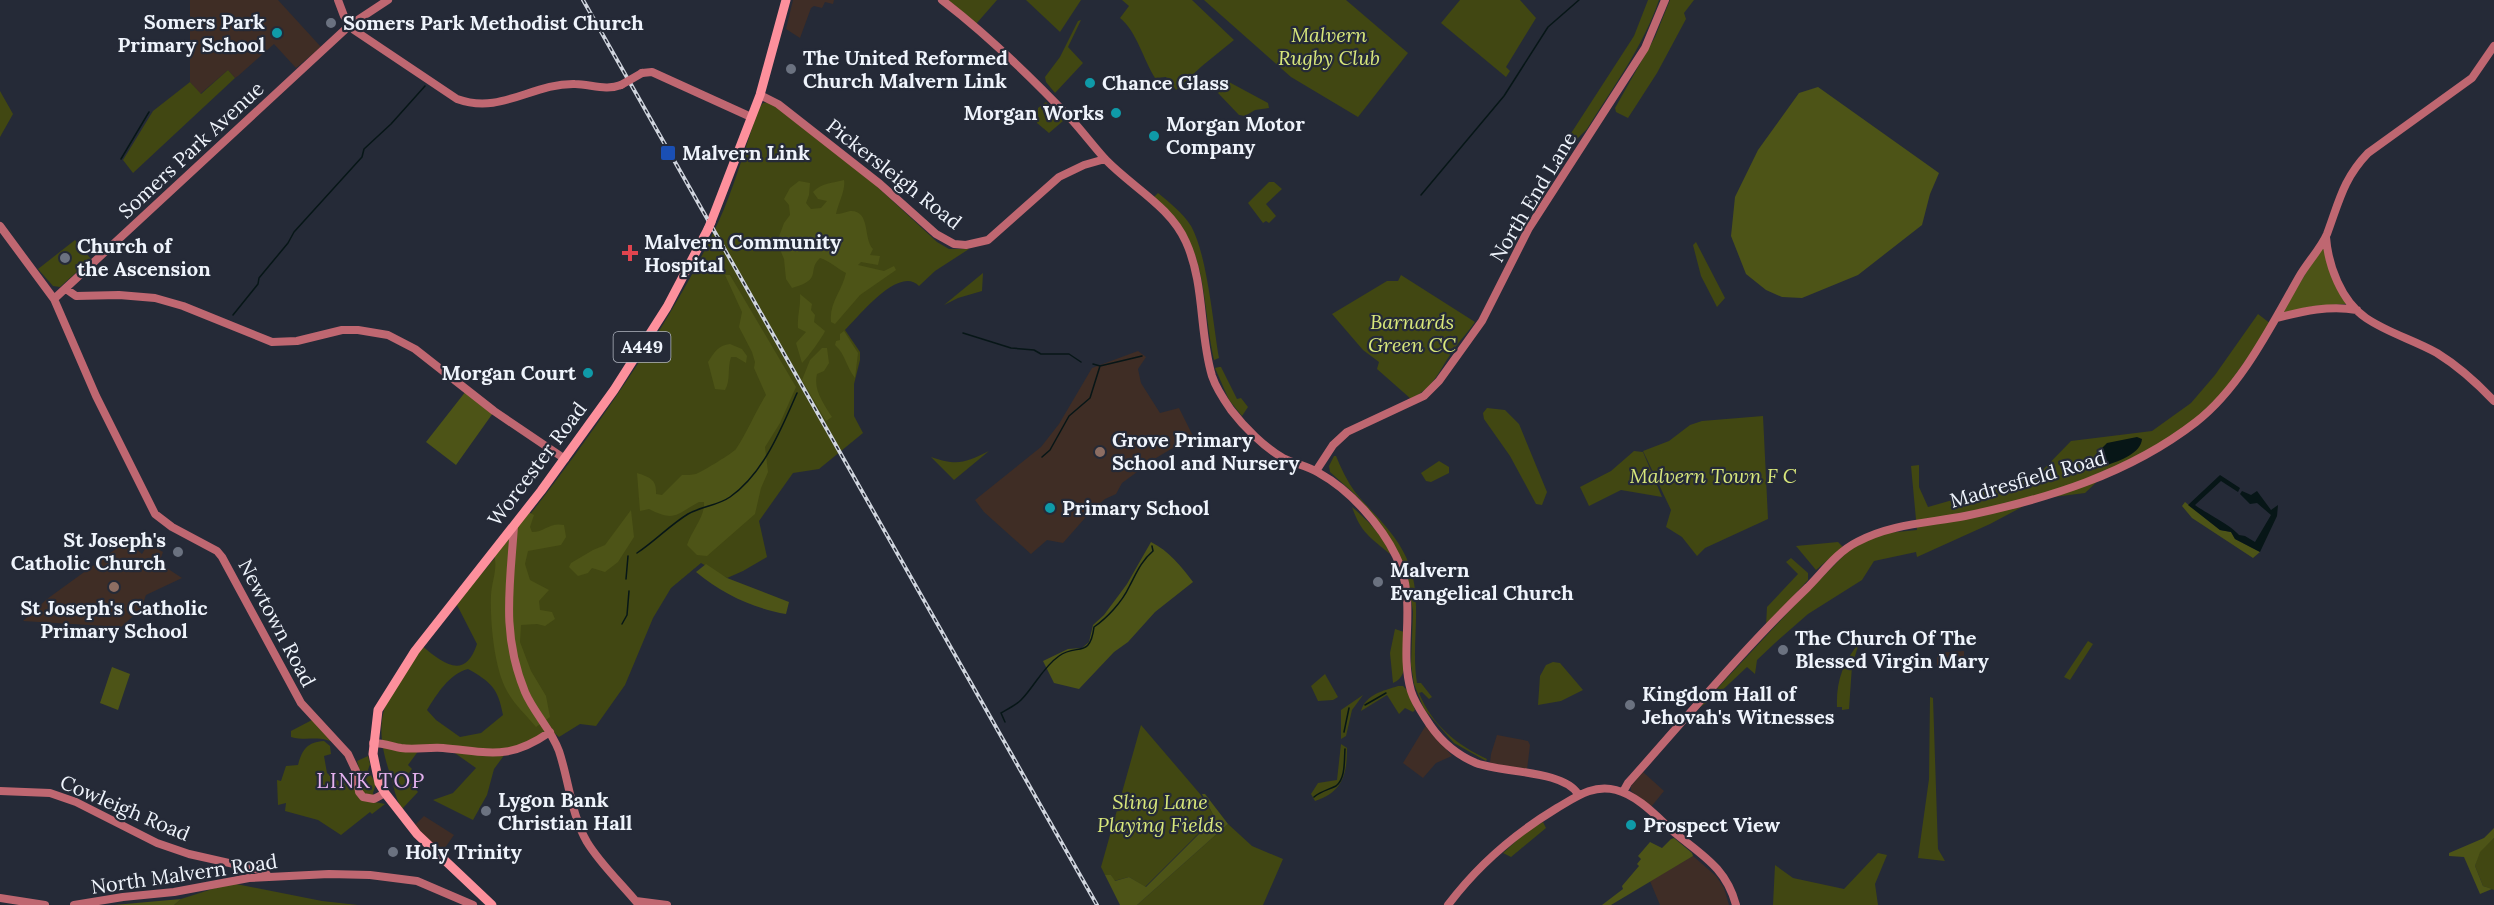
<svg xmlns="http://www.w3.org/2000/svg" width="2494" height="905" viewBox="0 0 2494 905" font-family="Lora,serif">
<rect width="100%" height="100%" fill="#252a37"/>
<path fill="#3f2d26" d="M793 0H834L833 4 825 2 822 8 814 6 811 8 800 38 786 29Z
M1964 651V668L1937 669V653Z
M1426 725 1452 756 1436 763 1423 778 1403 763Z
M1497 735 1528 741 1530 745 1527 770 1490 763 1491 754Z
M1643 772 1664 791 1651 807 1631 791V786Z
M424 816 454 835 442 852 414 826Z
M1693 856 1716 876 1724 888 1729 905H1660L1650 881Z"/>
<path fill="#3f2d25" d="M190 0H278L321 47 296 68 274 44 238 76 235 78 228 70 200 94 190 82Z
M1138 351 1146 357 1138 369 1141 383 1160 413 1179 408 1193 436 1156 458 1122 483 1116 494 1105 499 1092 510 1063 543 1047 540 1031 554 984 512 975 500 1041 447 1059 424 1092 368Z
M127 541 142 554 148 544 163 552 159 563 182 578 146 595 141 609 121 627 23 621 47 599Z"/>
<path fill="#414712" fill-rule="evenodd" d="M946 0H997L976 24Z
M1026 0H1081L1060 32Z
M1122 0H1192L1234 40 1202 66 1176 90 1166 77 1155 78C1143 59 1137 32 1120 18L1129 6Z
M1204 0H1346L1408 53 1358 117 1291 77Z
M1460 0H1520L1536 18 1506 67 1510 71 1506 77 1441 23Z
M1648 0H1659C1643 47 1613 87 1587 129L1577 139 1568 138 1634 36Z
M1670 0H1694L1684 13 1686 19 1657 73 1628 118 1616 112 1615 108 1655 37Z
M1081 20 1068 47 1083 63 1055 93 1046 82 1045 77 1060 57 1078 21Z
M228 70 235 78 133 173 123 160 153 111 190 82 201 94Z
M1229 82 1268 103 1269 108 1255 110 1245 116 1239 115 1218 93Z
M0 91 13 114 0 137Z
M770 102 870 180 937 242 949 249H969L935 271 919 286C899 265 859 316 845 330L860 352V360L854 384V416L863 433 819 469 793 473 759 521 767 557 743 571 727 578 701 563 671 588 653 618 625 685 596 726 580 724 559 737 552 731 508 750 494 769 487 795 473 820 433 800 453 793 476 768 452 751 419 750 408 765 412 769 406 777 418 792 402 809C395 798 394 786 390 774 369 712 389 695 422 646 443 663 465 681 477 644L456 603C514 538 566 470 615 398 656 338 695 276 724 209 737 177 747 143 758 110L763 103ZM468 669C491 682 498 688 503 715L481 733 460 737 436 720 427 710C437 694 449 674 468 669Z
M1046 102 1063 121 1049 133 1037 123 1038 108Z
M1269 182H1274L1282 189 1266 204 1276 216 1269 223 1266 221 1263 223 1248 203Z
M1158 193C1170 203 1183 213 1191 226 1207 254 1213 323 1219 358L1214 360C1200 294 1210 244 1154 197Z
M75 240 91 259 60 287 53 286 38 269Z
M1696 242 1725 298 1717 307 1701 276 1693 245Z
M983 273 982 291 958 298 944 305Z
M1401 275 1475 322C1469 331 1461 339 1454 349 1439 370 1436 386 1411 399L1377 369 1379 362 1363 350 1332 314 1387 281H1398Z
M2258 314 2271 324 2229 384 2201 416 2166 441 2105 474 2085 493 2037 499 1990 524 1917 557 1916 552 1874 561 1862 580 1808 614 1775 643 1757 660 1755 674 1747 667 1715 697 1699 708 1794 606 1855 544 1887 533 1917 530 1911 466 1919 465V487L1928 507 2037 476 2071 441 2152 431 2191 403 2215 375Z
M1219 367H1221L1237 399 1241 398 1248 407 1242 416 1229 400 1215 368Z
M1487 408 1505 410 1519 424 1547 492 1542 505 1536 504 1510 456 1484 419 1483 413Z
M1763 416 1768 519 1705 548 1697 556 1682 537 1666 527 1671 510 1643 451 1669 441 1690 425 1702 421Z
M989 451 954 480 931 457C957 466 965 463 989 451Z
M1634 451 1643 452 1662 497 1621 490 1589 506 1580 487 1611 471Z
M1334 456H1336C1341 468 1347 481 1355 492 1373 514 1394 531 1406 557 1425 597 1410 641 1417 683H1421L1432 697 1429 699 1422 692 1419 693C1432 725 1457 745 1487 759L1486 761 1454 743 1424 709 1414 684 1411 665 1413 612 1407 573 1390 538 1359 498 1330 472 1329 466Z
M1439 461 1449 467V473L1431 482 1426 481 1421 473Z
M1352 507C1364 517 1388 540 1390 554 1370 537 1361 533 1352 507Z
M1838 542 1843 547 1816 570 1796 546Z
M1791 558 1808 573V580L1766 626 1767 607 1798 574 1786 562Z
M1395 629 1404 632C1404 648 1411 676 1393 683L1390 653Z
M2088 641 2093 644 2070 680 2064 677Z
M1859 643 1852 666 1849 709 1842 710V707H1837C1836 681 1843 663 1859 643Z
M1553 662 1560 663 1583 690 1561 701 1538 705 1540 676 1546 665Z
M1325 674 1338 697 1333 700 1318 701 1311 686Z
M1398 686H1403L1408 691 1415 710 1413 712 1405 708 1399 714 1387 695 1361 711C1366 694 1383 691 1398 686Z
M1363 695 1352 710 1346 736 1341 739V710Z
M1930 697 1933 698 1938 849 1945 861 1918 858 1929 779Z
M312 720 336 744C319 734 309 742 291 737V731Z
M1141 725 1200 794 1215 817 1145 887 1129 877 1114 881 1111 875H1105L1101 867Z
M324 741 330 746 331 754 324 756 327 773 341 783 351 782 352 775H361L357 761 368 756 370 764 368 770 376 784 373 793 375 802 385 804 372 814 370 812 341 835 318 820 285 811 286 803 278 805 277 780 281 781 286 766 298 765C302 750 307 742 324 741Z
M1341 744 1347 748C1347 774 1343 792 1315 801L1311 794 1318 783 1337 780Z
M1543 822 1546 828 1511 857 1503 853 1527 831Z
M1228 824 1252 846 1283 859 1263 905H1137Z
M2494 838V890L2483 886 2475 866 2479 852Z
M1878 853 1887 855 1875 884 1878 905H1773L1775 865 1793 878 1844 889Z
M231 883 322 901 358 905H174L181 899Z"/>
<path fill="#4d5417" d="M1818 87 1939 173 1930 194 1922 225 1858 275 1802 298 1782 297 1766 290 1746 274 1731 236 1735 197 1758 150 1799 93Z
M844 180C846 189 838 204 836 214 841 214 845 212 850 211 871 210 863 239 873 249L870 255 880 256 878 265 861 262 858 265 884 271 894 266 896 270 860 295 835 324 831 322C829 303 842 291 846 273 836 268 830 261 820 258 806 271 824 279 792 288L786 279 784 259 777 242 784 223 790 215 789 205 784 199 790 188 799 181 810 183 809 195 806 203 811 209 821 208 827 201 818 199 813 192C821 183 833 183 844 180Z
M2324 243 2347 304 2314 306 2282 313Z
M725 275H730L796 387 780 423 765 447 768 472 761 488 755 514 707 556 697 555 687 545C692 530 705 517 704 502H699C675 515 675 522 649 509L640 511 637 473C649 477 657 479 656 494L662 495 682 475C686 475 692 475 696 474 703 471 733 453 736 449 748 431 755 412 766 395L754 368 755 362 752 352 739 327 742 312Z
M800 294 812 304 811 310 815 315 814 322 825 331C822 338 808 357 802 363L796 343 806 332 798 328C797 315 801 306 800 294Z
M844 331 858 353 855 378C846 367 846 355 835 345L836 341 840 340V334Z
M730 344 742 349 747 356 746 363 736 357H731C727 369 731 380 725 390L715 389 708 362C714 353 718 345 730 344Z
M822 348H827L829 363 824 371 817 374C813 390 824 404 832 417L826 421 802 380 810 360Z
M466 391 493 413 456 465 426 442Z
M2185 502 2220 530 2231 532 2235 539 2260 552 2253 558 2192 518 2182 506Z
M631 510 634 537 618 562 605 572 592 568 588 573 578 576 569 567 571 563 593 550 605 545Z
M528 512 534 515 530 527 532 532C545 532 549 522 564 525L566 537 561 545 528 551 525 564 530 580 549 590 539 601 540 610 552 612 555 619 545 626 537 624 521 625 520 642 531 671 546 696 550 717 536 727C526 715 514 704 507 691 494 668 490 621 491 595 492 580 498 569 494 554Z
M1151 542C1169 551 1181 566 1193 582L1155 612 1128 642 1114 652 1079 689 1054 683 1043 661 1068 649 1082 648 1089 642 1093 625 1104 615 1127 584Z
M706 564 727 578 789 602 786 614C752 608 723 594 696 572Z
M112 667 130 674 118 710 100 703Z
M1202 794H1205L1228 824 1137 905H1120L1105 875H1111L1115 881 1129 877 1146 887 1215 818Z
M2494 828V838L2480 852 2475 866 2483 886 2492 889 2480 894 2464 857 2449 856V853L2484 838Z
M1674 838 1692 853 1693 856 1611 905H1602L1623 889 1622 886 1639 866 1637 864 1641 859 1638 856 1650 842 1662 848 1671 839Z
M181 899 174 905H114Z"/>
<path fill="#071617" d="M2137 437 2142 439C2141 453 2120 461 2107 465L2101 462 2096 454 2107 443Z
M2220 475 2240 488 2238 492 2221 481 2195 505C2206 513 2232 526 2239 535L2245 536 2255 542 2271 515 2257 503 2250 504 2240 494 2242 491 2251 495 2257 491 2271 510 2278 505 2277 516 2260 552 2235 539 2231 532 2220 530 2188 505Z"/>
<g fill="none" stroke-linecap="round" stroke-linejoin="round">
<path stroke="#071617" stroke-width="1.5" d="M121 159 149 112
M1421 195 1504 96 1548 27 1579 0
M233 315 258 284 259 278 288 243 294 232 362 157 364 149 391 124 425 86
M963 333 1011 348 1034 350 1041 354H1069L1081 362
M1093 364 1100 366 1142 356
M1042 457 1050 450 1069 416 1090 398 1100 366
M637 553C655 541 670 525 688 514 702 506 717 506 730 497 764 473 781 429 797 393
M626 579 628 556
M622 624 627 615 629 591
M1365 705 1386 693
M1005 722 1001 713C1008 709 1016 705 1021 700 1034 687 1043 667 1059 656 1077 643 1090 659 1094 627 1107 618 1122 602 1129 587 1136 574 1141 561 1153 551L1152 546
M1344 732 1349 708
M1314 797C1321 791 1328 790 1336 786 1346 778 1344 760 1345 749"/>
<path stroke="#bf6771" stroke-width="8" d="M338 0 344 16 354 30 457 99C501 115 532 83 575 84 590 84 606 91 621 85
M942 0C989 36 1030 76 1071 119 1083 132 1094 147 1106 160 1132 187 1171 207 1186 242 1205 284 1199 333 1212 376 1216 388 1224 400 1231 410 1244 427 1265 448 1283 458 1295 464 1308 466 1319 473 1350 490 1381 525 1396 556 1419 602 1398 646 1411 691 1415 704 1423 714 1430 725 1441 741 1457 755 1476 763 1502 773 1563 770 1578 794
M642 73 652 72 751 117
M760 95 778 104 880 184 936 234 954 244 966 245 988 240 1059 177 1084 165 1105 159
M0 226 54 299 96 396 155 514 172 527 217 551 222 557 301 703 348 754 356 771 359 792 363 797 374 799 385 793
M2326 237C2328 265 2341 301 2366 318 2388 333 2414 340 2437 353 2458 366 2477 383 2494 401
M66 289 76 296 119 295 155 298 183 306 272 342 297 341 342 330H358L388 335 415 349 494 411 565 459
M54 299 350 25 388 0
M2277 318C2303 311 2330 305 2357 310
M1316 471 1333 445 1347 432 1424 396 1439 381 1482 321 1529 228 1645 48 1665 0
M514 526C510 586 501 634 525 692 534 713 551 729 559 751 569 781 571 814 587 842 601 865 622 884 639 905
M373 743C383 743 391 746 401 748 414 750 429 747 443 748 490 752 508 761 550 732
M0 791 50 793 76 802 157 843 189 854 265 871 268 877
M1623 792 1628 783C1687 717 1744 648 1808 587 1823 572 1837 552 1857 542 1890 524 1928 523 1965 516 2047 499 2129 474 2196 422 2241 387 2271 326 2299 277 2307 263 2321 248 2327 234 2339 202 2343 179 2368 153L2472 78 2494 46
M0 898 45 905
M636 901 667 905
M74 905 123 897 174 892 249 878 329 874 370 875 417 881 473 905
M1448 905C1478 865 1514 834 1557 808 1576 797 1593 784 1616 790 1639 796 1658 818 1675 833 1703 856 1726 868 1736 905"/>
<path stroke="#fd909c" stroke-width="9" d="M711 222 760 95 786 0
M492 905 417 834 385 793 379 783 373 754 378 710 415 651 541 491 614 390 667 307 708 229"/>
<g stroke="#cfd4dd" stroke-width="4">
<path id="rail" d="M583 0 1097 905"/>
</g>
<use href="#rail" stroke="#252a37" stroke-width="1.5" stroke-dasharray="4.5" stroke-linecap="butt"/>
<path stroke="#bf6771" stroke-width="8" d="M621 85 642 73"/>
<path stroke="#fd909c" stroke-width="9" d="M708 229 711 222"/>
</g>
<g fill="#6b7280" stroke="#252a37" stroke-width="2">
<circle cx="331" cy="23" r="6"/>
<circle cx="791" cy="69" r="6"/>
<circle cx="65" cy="258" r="6"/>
<circle cx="178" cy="552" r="6"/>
<circle cx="1378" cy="582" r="6"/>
<circle cx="1783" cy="650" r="6"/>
<circle cx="1630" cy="705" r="6"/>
<circle cx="486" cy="811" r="6"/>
<circle cx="393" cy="852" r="6"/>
</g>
<g fill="#0f9aa8" stroke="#252a37" stroke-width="2">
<circle cx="277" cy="33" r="6"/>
<circle cx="1090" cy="83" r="6"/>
<circle cx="1116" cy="113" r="6"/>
<circle cx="1154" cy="136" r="6"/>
<circle cx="588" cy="373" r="6"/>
<circle cx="1050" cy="508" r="6"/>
<circle cx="1631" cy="825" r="6"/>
</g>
<rect fill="#1a4fb4" stroke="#252a37" stroke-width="2" x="660" y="145" width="16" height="16" rx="3"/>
<path fill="#e0444e" stroke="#252a37" stroke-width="2" d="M627 244h6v6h6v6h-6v6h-6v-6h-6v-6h6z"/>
<g fill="#8d6e63" stroke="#252a37" stroke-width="2">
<circle cx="1100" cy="452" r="6"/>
<circle cx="114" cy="587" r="6"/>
</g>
<g text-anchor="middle" stroke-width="4.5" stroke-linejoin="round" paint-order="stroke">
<rect fill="#252a37" stroke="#b2b7c1" stroke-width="1.5" x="613.5" y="332" width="57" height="30" rx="4.5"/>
<g font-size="18" font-weight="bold" fill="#eff4fc">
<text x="642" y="353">A449</text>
</g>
<g font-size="20" font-weight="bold" fill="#eff4fc" stroke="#252a37" text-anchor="start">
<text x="265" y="29" text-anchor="end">Somers Park<tspan x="265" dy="23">Primary School</tspan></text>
<text x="343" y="30">Somers Park Methodist Church</text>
<text x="803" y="65">The United Reformed<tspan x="803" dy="23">Church Malvern Link</tspan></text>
<text x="1102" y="90">Chance Glass</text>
<text x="1104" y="120" text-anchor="end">Morgan Works</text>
<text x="1166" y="131">Morgan Motor<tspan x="1166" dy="23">Company</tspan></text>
<text x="682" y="160">Malvern Link</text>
<text x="644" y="249">Malvern Community<tspan x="644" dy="23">Hospital</tspan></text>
<text x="77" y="253">Church of<tspan x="77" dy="23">the Ascension</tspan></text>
<text x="576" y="380" text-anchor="end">Morgan Court</text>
<text x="1112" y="447">Grove Primary<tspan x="1112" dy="23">School and Nursery</tspan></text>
<text x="1062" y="515">Primary School</text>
<text x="166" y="547" text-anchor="end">St Joseph's<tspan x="166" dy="23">Catholic Church</tspan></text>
<text x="1390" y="577">Malvern<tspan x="1390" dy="23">Evangelical Church</tspan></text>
<text x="114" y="615" text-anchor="middle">St Joseph's Catholic<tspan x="114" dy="23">Primary School</tspan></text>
<text x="1795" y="645">The Church Of The<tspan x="1795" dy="23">Blessed Virgin Mary</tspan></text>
<text x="1642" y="701">Kingdom Hall of<tspan x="1642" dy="23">Jehovah's Witnesses</tspan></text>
<text x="498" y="807">Lygon Bank<tspan x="498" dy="23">Christian Hall</tspan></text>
<text x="1643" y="832">Prospect View</text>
<text x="405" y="859">Holy Trinity</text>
</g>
<g font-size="20" font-style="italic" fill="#d8e77b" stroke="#252a37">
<text x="1329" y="42">Malvern<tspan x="1329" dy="23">Rugby Club</tspan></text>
<text x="1412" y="329">Barnards<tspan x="1412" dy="23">Green CC</tspan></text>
<text x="1713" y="483">Malvern Town F C</text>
<text x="1160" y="809">Sling Lane<tspan x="1160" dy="23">Playing Fields</tspan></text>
</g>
<g font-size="20" fill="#eff4fc" stroke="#252a37">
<text transform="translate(191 150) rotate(-43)" y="7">Somers Park Avenue</text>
<text transform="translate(894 174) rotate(38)" y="7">Pickersleigh Road</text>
<text transform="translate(1533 197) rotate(-59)" y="7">North End Lane</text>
<text transform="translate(537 464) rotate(-53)" y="7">Worcester Road</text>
<text transform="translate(2028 479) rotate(-16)" y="7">Madresfield Road</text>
<text transform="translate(277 623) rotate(62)" y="7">Newtown Road</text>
<text transform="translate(125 808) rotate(23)" y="7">Cowleigh Road</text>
<text transform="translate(184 874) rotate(-8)" y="7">North Malvern Road</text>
</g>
<g font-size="21" letter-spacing="1.5" fill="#e4b1ef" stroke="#252a37">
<text x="371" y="788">LINK TOP</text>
</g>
</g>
</svg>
